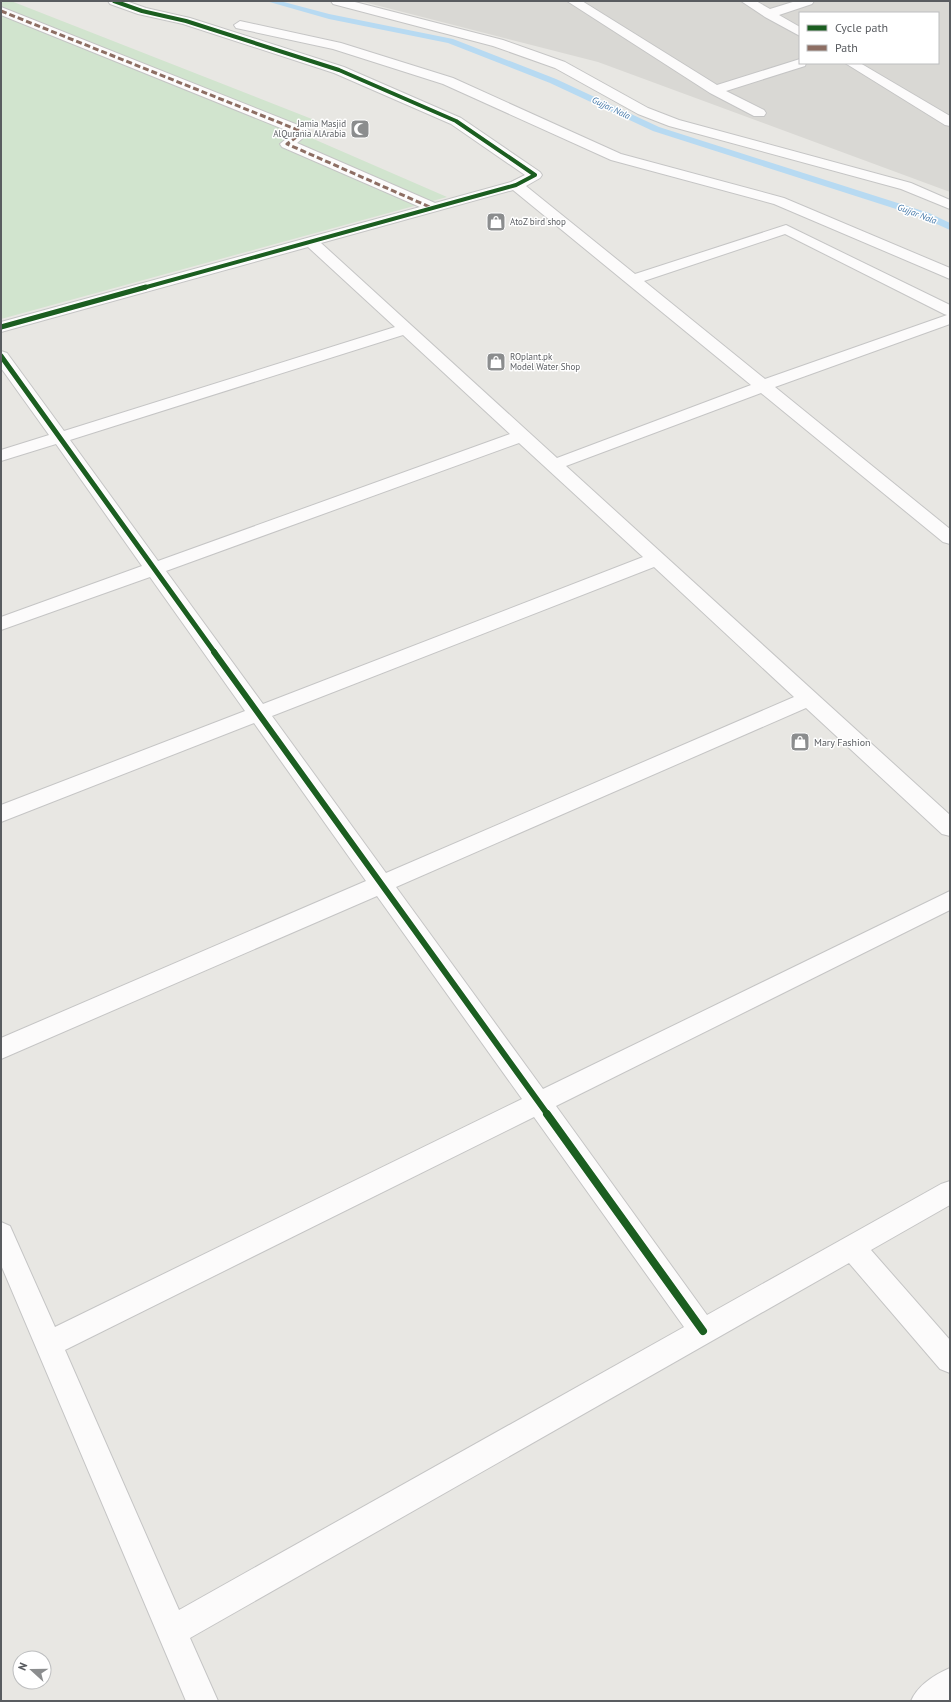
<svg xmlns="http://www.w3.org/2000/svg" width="951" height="1702" viewBox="0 0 951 1702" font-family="'PT Sans',sans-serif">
<rect width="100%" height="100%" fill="#e8e7e3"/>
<path fill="#d9d8d4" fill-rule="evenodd" d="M360 1H950V192L598 62ZM800 13H938V63H800Z"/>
<path fill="#d1e4ce" d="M1 1H11L317 121 302 134 447 197 1 319Z"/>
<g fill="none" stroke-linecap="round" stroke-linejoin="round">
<path fill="#b7daf2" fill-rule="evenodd" d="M266 1H280L329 14 453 39 556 79 659 127 929 213 950 223V230L921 217 653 131 550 83 448 43 329 19Z"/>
<g stroke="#c5c5c5" stroke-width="2">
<path id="minor" d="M108 1H126L146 8 190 18 344 67 461 118 540 172 542 175 540 178 526 186 635 274 786 225 950 305V324L775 387 950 529V544L943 542 761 393 566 466 950 815V836L942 834 806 708 396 887 543 1089 950 891V910L556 1106 707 1315 941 1184 950 1181V1205L871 1250 950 1340V1373L940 1369 849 1263 190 1638 218 1701H186L1 1265V1222L10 1226 55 1327 522 1099 377 896 1 1059V1038L366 881 254 723 1 822V805L245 711 150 577 1 630V617L142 566 56 444 1 461V450L49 435 1 368V351L7 353 64 431 395 327 308 247 1 332V322L420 207 282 147 280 144 293 133 1 15V7L308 129 310 132 297 143 435 203 511 182 525 175 451 124 334 73 183 24 138 14 110 4ZM513 190 751 385 557 458 321 243ZM785 234 944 314 947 315 765 379 644 281ZM403 335 510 434 158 561 70 440ZM519 443 643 557 263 704 166 571ZM654 567 794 697 386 873 272 716ZM534 1117 684 1327 179 1610 65 1350Z
M331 1H351L503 40 565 62 648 108 679 120 911 183 950 200V209L901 189 669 126 638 114 555 68 493 46 333 4Z
M567 1H582L717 85 800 59V63H806L805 66 726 91 764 110 766 113 764 116H754L710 93Z
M741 1H756L770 9 796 1H814L812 4 779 15 800 27V36L765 17Z
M240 21 341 43 453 78 621 154 784 198 950 268V279L774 204 611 160 443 84 333 49 236 28 234 25Z
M845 63H860L950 116V126L945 125Z
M950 1668V1701H911C918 1685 934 1675 950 1668Z"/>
</g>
<use href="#minor" fill="#fcfbfb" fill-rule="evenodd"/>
<path stroke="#8d6e63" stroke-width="3" stroke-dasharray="6 3" stroke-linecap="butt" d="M1 11 303 132 287 144 432 208"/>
<g stroke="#fff" stroke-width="5.5">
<path id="cycleway-far3" d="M114 1 142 11 186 21 339 70 456 121 535 175 516 185 143 288"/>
</g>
<g stroke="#fff" stroke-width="7">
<path id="cycleway-far2" d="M1 327 146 287
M1 356 215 653"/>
</g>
<g stroke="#fff" stroke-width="8">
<path id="cycleway-far1" d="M214 652 548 1115"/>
</g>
<g stroke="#fff" stroke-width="10">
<path id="cycleway" d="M547 1114 703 1331"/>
</g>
<use href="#cycleway-far3" stroke="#1b5e20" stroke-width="4"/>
<use href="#cycleway-far2" stroke="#1b5e20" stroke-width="5"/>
<use href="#cycleway-far1" stroke="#1b5e20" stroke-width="6"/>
<use href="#cycleway" stroke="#1b5e20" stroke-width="8"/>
</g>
<defs>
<g id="mosque-square" transform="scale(1)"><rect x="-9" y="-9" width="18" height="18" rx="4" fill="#8b8d8e" stroke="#fff"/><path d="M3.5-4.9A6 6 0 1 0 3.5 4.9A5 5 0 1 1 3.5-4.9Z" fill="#fff"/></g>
<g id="shop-square" transform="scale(1)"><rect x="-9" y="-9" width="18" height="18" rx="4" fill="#8b8d8e" stroke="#fff"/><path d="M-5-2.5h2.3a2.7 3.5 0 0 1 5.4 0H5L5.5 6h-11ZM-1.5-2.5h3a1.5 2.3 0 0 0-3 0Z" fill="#fff"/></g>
</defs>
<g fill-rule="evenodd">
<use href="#mosque-square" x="360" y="129"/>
<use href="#shop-square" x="496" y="222"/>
<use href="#shop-square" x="496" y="362"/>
<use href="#shop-square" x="800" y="742"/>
</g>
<g text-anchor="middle" stroke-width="3" stroke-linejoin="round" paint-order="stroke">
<g font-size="9" font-style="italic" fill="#4277a8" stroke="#fff">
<text transform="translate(611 108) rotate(25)" y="3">Gujjar Nala</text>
<text transform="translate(917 214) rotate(21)" y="3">Gujjar Nala</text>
</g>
<g font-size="9" fill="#595c60" stroke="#fff" text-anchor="start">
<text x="346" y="127" text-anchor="end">Jamia Masjid<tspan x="346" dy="10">AlQurania AlArabia</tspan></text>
<text x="510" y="225">AtoZ bird shop</text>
<text x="510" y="360">ROplant.pk<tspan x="510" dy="10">Model Water Shop</tspan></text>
</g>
<g font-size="10" fill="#595c60" stroke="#fff" text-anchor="start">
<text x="814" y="746">Mary Fashion</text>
</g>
</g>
<rect width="951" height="1702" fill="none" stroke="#595c60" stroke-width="4"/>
<rect x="799" y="12" width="140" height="52" fill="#ffffff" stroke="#bdbebf"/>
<rect x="807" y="25" width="20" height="6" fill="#1b5e20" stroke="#bdbebf"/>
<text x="835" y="32" font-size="12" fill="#595c60">Cycle path</text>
<rect x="807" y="45" width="20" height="6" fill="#8d6e63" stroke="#bdbebf"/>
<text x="835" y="52" font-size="12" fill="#595c60">Path</text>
<g transform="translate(32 1670) rotate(291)"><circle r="19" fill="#ffffff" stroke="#bdbebf"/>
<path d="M0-3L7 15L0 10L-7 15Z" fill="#8b8d8e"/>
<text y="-6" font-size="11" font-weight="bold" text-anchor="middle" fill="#595c60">N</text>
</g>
</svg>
